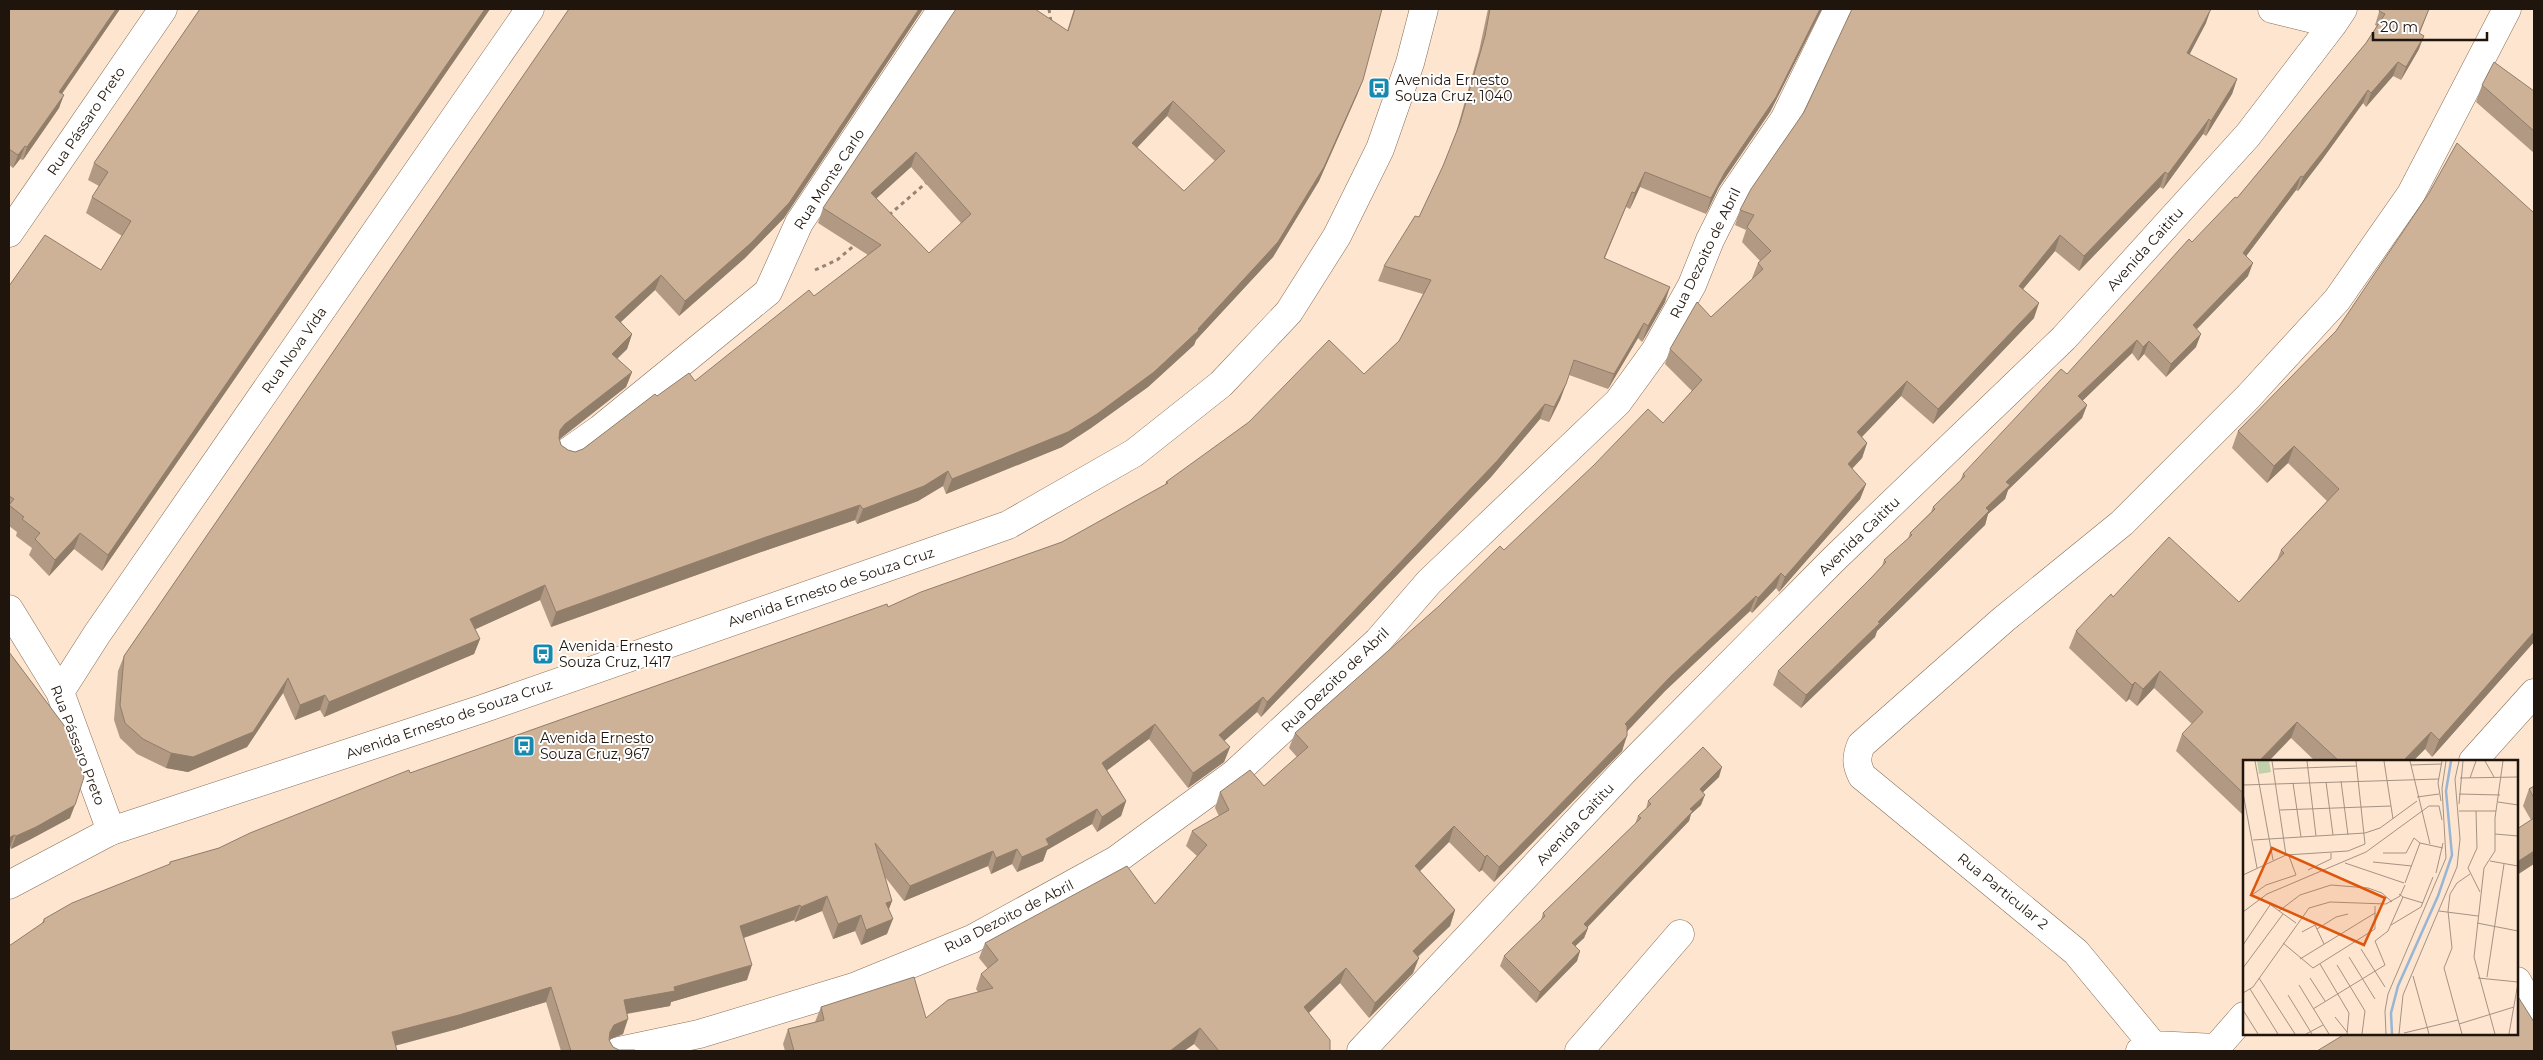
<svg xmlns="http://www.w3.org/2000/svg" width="2543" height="1060" viewBox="0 0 2543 1060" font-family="Montserrat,sans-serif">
<rect width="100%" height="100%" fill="#fde5d0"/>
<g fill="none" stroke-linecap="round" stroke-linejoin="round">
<g stroke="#886e56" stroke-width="29">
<path id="minor" d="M2272 9 2333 24
M9 233 163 9
M569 451 600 429 768 292 799 223 942 9
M9 609 60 692 111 831
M60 692 97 634 530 9
M2473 761 2534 693
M2517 981 2534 1011
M2153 1045 2076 952 1862 776C1856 764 1856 757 1861 745L2004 619 2122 523 2248 397 2337 300 2411 194 2507 9
M2216 1048 2244 1016
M619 1051 699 1034 854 987 972 939 1116 860 1234 774 1378 641 1429 582 1618 402 1655 351 1692 285 1710 240 1732 196 1784 120 1838 9
M1361 1051 1625 770 1833 560 2064 338 2248 135 2333 24 2343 9
M1579 1051 1680 934
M2140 1051 2153 1045 2216 1048"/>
</g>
<g stroke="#886e56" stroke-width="29">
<path id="tertiary" d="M9 885 111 831 482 709 1008 525 1134 453 1221 384 1289 312 1337 236 1380 149 1410 63 1424 9"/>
</g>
<path stroke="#968475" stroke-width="3" stroke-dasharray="4 4" stroke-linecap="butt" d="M1049 9 1051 22
M889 215 927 182
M815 270 837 260 856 244"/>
<use href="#minor" stroke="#fff" stroke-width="28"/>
<use href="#tertiary" stroke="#fff" stroke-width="28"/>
</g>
<path fill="#b19983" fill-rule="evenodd" d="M9 9H120L62 94 59 108 23 160 20 159 13 168 9 165Z
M200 9H490L102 571 74 549 49 576 29 555 32 548 16 536 17 532 9 526V286L101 270 122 236 86 213 92 197 99 186 88 180 94 163Z
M569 9H923L784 218 745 258 679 316 655 290 621 322 632 334 627 349 617 359 632 372 626 387 559 439 561 445 568 450 575 452 583 449 657 396 695 381 814 296 868 255 818 223 823 208 1067 31 1074 9H1382L1357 95 1319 181 1273 257 1196 340 1194 345 1148 387 1091 428 1062 447 946 494 943 486 918 501 857 524 855 520 761 552 551 627 540 600 475 629 480 639 474 654 324 717 320 710 295 720 283 693 247 747 188 772 166 768 137 754 120 738 114 720 118 671 124 656ZM1167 116 1215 161 1184 191 1137 148ZM911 167 961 223 929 253 876 198Z
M1488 9H1822L1770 112 1719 187 1706 214 1640 187 1630 209 1626 207 1605 258 1665 302 1642 342 1638 338 1608 389 1569 375 1560 400 1549 422 1540 419 1491 477 1261 717 1257 712 1224 741 1230 747 1224 762 1188 788 1149 739 1107 770 1126 801 1121 816 1097 832 1092 824 1047 850 1043 861 1017 872 1012 864 991 874 988 866 904 901 885 877 892 901 889 909 887 934 861 945 855 931 833 939 822 911 795 922 794 920 744 938 747 980 671 1002 670 1006 627 1014 623 1034 609 1040 613 1047 619 1050 636 1051H561L546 1002 454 1030 42 923 44 919 169 865 170 862 219 848 410 773 888 607 1062 542 1165 485 1166 482 1364 374 1399 341 1423 294 1378 281 1384 266 1419 217 1443 166 1456 133 1479 51Z
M2380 9H2429L2420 33 2419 49 2401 80 2393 76 2366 107 2363 103 2321 161 2298 191 2296 190 2246 256 2248 276 2197 329 2196 347 2166 377 2144 354 2138 361 2132 353 2082 401 2087 405 2082 418 2008 490 2005 499 1988 514 1985 525 1877 631 1875 637 1801 708 1773 685 1778 671 1871 578 1882 566 1884 560 1908 539 1910 533 1931 512 1933 507 1960 481 1963 474 2067 374 2192 242 2237 198 2366 43 2377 26 2375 25Z
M2206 23 2189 54 2237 79 2232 94 2206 136 2203 134 2163 189 2160 187 2079 271 2055 251 2023 289 2034 318 1933 424 1901 396 1862 437 1867 443 1862 458 1852 469 1866 484 1860 499 1779 592 1776 588 1752 613 1750 611 1665 691 1627 731 1622 751 1494 882 1482 870 1479 872 1449 842 1420 871 1455 910 1450 926 1418 957 1413 973 1369 1018 1340 983 1309 1013 1330 1050 1329 1051H1201L1194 1044 1184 1051H785L783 1044 788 1029 815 1022 821 1007 926 1018 978 992 976 989 981 974 988 969 979 958 985 943 1155 904 1197 856 1186 846 1192 831 1219 816 1215 808 1220 792 1264 786 1297 757 1289 748 1295 733 1504 550 1663 423 1692 391 1665 364 1670 349 1711 317 1753 279 1752 278 1758 263 1760 261 1742 242 1746 230 1735 225 1740 210Z
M2482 85 2534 91V153L2476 102Z
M2534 213V642L2432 757 2425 749 2413 761H2315L2291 738 2244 761V816L2176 751 2182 734 2192 724 2154 688 2137 706 2129 699 2126 702 2069 648 2076 631 2113 597 2239 602 2277 560 2281 550 2327 501 2288 463 2267 483 2232 448 2238 431Z
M9 652 70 818 31 839 11 849 10 847Z
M1719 777 1703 792 1701 805 1691 814 1689 821 1587 927 1588 928 1584 938 1575 946 1580 951 1577 961 1536 1003 1500 966 1504 956 1541 920 1543 913 1635 824 1638 816 1646 809 1648 801Z
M2534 786V864L2531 820 2523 806 2529 789Z"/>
<path fill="#907d6a" d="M116 9H120L54 105 59 92Z
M485 9H490L102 571 108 555Z
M919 9H923L784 218 745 258 679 316 685 301Z
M1820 9H1822L1770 112 1719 187 1706 214 1711 198 1725 172Z
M2211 9 2206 23 2182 69 2187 53Z
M2424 36 2419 49 2401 80 2406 67Z
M2398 62 2393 76 2366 107 2371 93Z
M2237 79 2232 94 2206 136 2211 121Z
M1363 80 1357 95 1319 181 1273 257 1196 340 1194 345 1148 387 1091 428 1062 447 946 494 952 479 1198 329Z
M2368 90 2363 103 2321 161 2298 191 2303 177Z
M64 95 59 108 23 160 27 147Z
M1173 101 1167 116 1127 158 1132 143Z
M2209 119 2203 134 2163 189 2168 174Z
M25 146 20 159 13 168 18 155Z
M916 152 911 167 866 208 871 193Z
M1645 172 1640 187 1630 209 1635 193Z
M2165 172 2160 187 2079 271 2084 256Z
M2301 176 2296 190 2238 267 2243 253Z
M1632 192 1626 207 1598 273 1604 258Z
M2060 235 2055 251 2013 301 2019 286Z
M2253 263 2248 276 2188 338 2193 325Z
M661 275 655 290 610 332 615 317Z
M1670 287 1665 302 1642 342 1648 326Z
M2039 303 2034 318 1933 424 1938 409Z
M1644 323 1638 338 1608 389 1614 374Z
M632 334 627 349 606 369 612 354Z
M2201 334 2196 347 2166 377 2171 364Z
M2137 340 2132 353 2073 410 2078 396Z
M2149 341 2144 354 2138 361 2143 347Z
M632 372 626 387 560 439 555 445 560 430 565 424Z
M1907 381 1901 396 1852 447 1857 432Z
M1566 384 1560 400 1549 422 1554 407Z
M1545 404 1540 419 1491 477 1261 717 1267 702Z
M2087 405 2082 418 2008 490 2005 499 1988 514 1985 525 1877 631 1875 637 1801 708 1806 695 1878 622 2006 482Z
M1867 443 1862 458 1842 479 1848 464Z
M2294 446 2288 463 2267 483 2274 466Z
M948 471 943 486 918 501 857 524 863 509Z
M1866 484 1860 499 1779 592 1785 577Z
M860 505 855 520 761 552 551 627 556 612 766 537Z
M80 533 74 549 49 576 55 560Z
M1781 573 1776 588 1752 613 1758 598Z
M545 585 540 600 465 634 470 619Z
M1756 596 1750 611 1665 691 1620 739 1625 724 1671 676Z
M2534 632V642L2432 757 2439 740Z
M480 639 474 654 324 717 329 702Z
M2160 671 2154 688 2137 706 2143 689Z
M288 678 283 693 247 747 188 772 166 768 171 753Z
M2135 682 2129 699 2126 702 2132 685Z
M325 695 320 710 295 720 300 705Z
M1263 697 1257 712 1214 750 1219 735Z
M2297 722 2291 738 2269 761H2259Z
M1155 724 1149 739 1097 778 1102 763Z
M2431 732 2425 749 2413 761H2403Z
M1627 736 1622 751 1494 882 1499 867Z
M1230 747 1224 762 1188 788 1193 773Z
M1722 767 1719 777 1696 799 1700 789Z
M1705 795 1701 805 1691 814 1689 821 1581 934 1584 924 1690 809Z
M1126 801 1121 816 1097 832 1102 817Z
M75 805 70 818 31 839 11 849 16 836Z
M1097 809 1092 824 1047 850 1043 861 1017 872 1022 857 1046 839Z
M1454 826 1449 842 1410 881 1415 866Z
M14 835 10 847 9 848V838Z
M1017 849 1012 864 991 874 996 858Z
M993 851 988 866 904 901 910 886Z
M2534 851V864L2517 875V862Z
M1487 855 1482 870 1479 872 1485 857Z
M827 896 822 911 795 922 801 907Z
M892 901 886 916V903Z
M800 905 794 920 734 941 740 926Z
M1455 910 1450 926 1407 966 1413 951Z
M861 915 855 931 833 939 838 924Z
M893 919 887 934 861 945 866 930Z
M1588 928 1584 938 1568 953 1572 943Z
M1580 951 1577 961 1536 1003 1540 992Z
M1419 958 1413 973 1369 1018 1375 1003Z
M752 965 747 980 671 1002 670 1006 618 1015 624 1000 674 987Z
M1346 968 1340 983 1299 1022 1304 1007Z
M551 987 546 1002 454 1030 387 1048 392 1032Z
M628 1019 623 1034 608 1040 610 1032 614 1025Z
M1200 1028 1194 1044 1184 1051H1170Z"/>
<path fill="#ceb298" stroke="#907d6a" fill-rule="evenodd" d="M9 9H116L59 92 64 95 27 147 25 146 18 155 9 149Z
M200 9H485L108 555 80 533 55 560 35 539 40 533 22 519 24 517 9 505 14 499 9 496V286L45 235 101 270 131 221 92 197 108 172 94 163Z
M569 9H919L789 203 751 243 685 301 661 275 615 317 632 334 612 354 632 372 565 424 560 430 559 438 561 445 568 450 575 452 583 449 655 394 657 396 689 373 695 381 809 290 814 296 881 245 823 208 956 9H1035L1068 31 1075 9H1382L1363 80 1324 167 1278 242 1198 329 1199 330 1154 372 1097 414 1068 432 952 479 948 471 924 486 863 509 860 505 766 537 556 612 545 585 470 619 480 639 329 702 325 695 300 705 288 678 253 732 193 757 171 753 143 739 125 723 120 705 124 656ZM1173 101 1225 151 1184 191 1132 143ZM916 152 971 214 929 253 871 193Z
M1490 9H1820L1776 97 1725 172 1711 198 1645 172 1635 193 1632 192 1604 258 1670 287 1648 326 1644 323 1614 374 1574 360 1566 384 1554 407 1545 404 1497 461 1267 702 1263 697 1219 735 1230 747 1193 773 1155 724 1102 763 1126 801 1102 817 1097 809 1046 839 1049 845 1022 857 1017 849 996 858 993 851 910 886 875 843 892 901 886 903 893 919 866 930 861 915 838 924 827 896 801 907 800 905 740 926 752 965 674 987 675 991 624 1000 628 1019 614 1025 610 1032 609 1040 613 1047 619 1050H635L636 1051H571L551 987 459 1015 392 1032 397 1051H9V946L44 922V919L72 903 170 864V862L219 848 250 833 409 770 410 773 887 604 888 607 921 592 1062 542 1168 483 1166 482 1249 422 1329 340 1364 374 1399 341 1431 280 1384 266 1415 216 1419 217 1443 166 1460 123 1485 36Z
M1852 9H2211L2187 53 2237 79 2211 121 2209 119 2168 174 2165 172 2084 256 2060 235 2019 286 2039 303 1938 409 1907 381 1857 432 1867 443 1848 464 1866 484 1785 577 1781 573 1758 598 1756 596 1671 676 1625 724 1627 726V736L1499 867 1487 855 1485 857 1454 826 1415 866 1455 910 1413 951 1419 958 1375 1003 1346 968 1304 1007 1330 1040V1050L1329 1051H1219L1200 1028 1170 1051H794L788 1029 824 1020 821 1007 914 977 926 1018 948 1000 993 988 981 974 998 960 985 943 1127 866 1155 904 1207 845 1192 831 1229 810 1220 792 1250 770 1264 786 1308 747 1295 733 1439 606 1500 546 1504 550 1594 465 1648 409 1663 423 1702 380 1670 349 1697 302 1711 317 1763 269 1758 263 1771 251 1747 227 1754 215 1740 210 1751 189 1804 112Z
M2380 9H2429L2419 33 2424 36 2406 67 2398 62 2371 93 2368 90 2326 148 2303 177 2301 176 2243 253 2253 263 2193 325 2201 334 2171 364 2149 341 2143 347 2137 340 2078 396 2087 405 2006 482 2010 485 1986 508 1989 511 1878 622 1880 623 1806 695 1778 671 1871 578 1886 562 1884 560 1912 535 1910 533 1935 509 1933 507 1965 476 1963 474 2061 369 2067 374 2189 239 2192 242 2235 197 2237 198 2366 43 2385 14 2379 11Z
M2494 62 2534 91V131L2482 85Z
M2457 143 2534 213V632L2439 740 2431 732 2403 761H2339L2297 722 2259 761H2244V794L2182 734 2203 712 2160 671 2143 689 2135 682 2132 685 2076 631 2111 594 2113 597 2169 537 2239 602 2284 553 2281 550 2339 489 2294 446 2274 466 2238 431 2336 331 2429 193Z
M9 652 66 728 84 777 75 805 36 827 16 836 14 835 9 838Z
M1703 747 1722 767 1700 789 1705 795 1690 809 1693 811 1584 924 1588 928 1572 943 1580 951 1540 992 1504 956 1545 916 1543 913 1641 818 1638 816 1651 804 1648 801Z
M2534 786V798L2529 789Z
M2534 818V851L2517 862V829Z
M2517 995 2534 1022V1051H2317L2345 1034H2517Z"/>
<defs>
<g id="bus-square" transform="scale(1.125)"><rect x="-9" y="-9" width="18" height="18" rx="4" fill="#1889ae" stroke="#fff"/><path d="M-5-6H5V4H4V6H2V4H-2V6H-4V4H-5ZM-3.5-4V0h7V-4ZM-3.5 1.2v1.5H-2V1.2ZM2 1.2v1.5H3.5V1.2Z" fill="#fff"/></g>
</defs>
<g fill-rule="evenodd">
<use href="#bus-square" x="1379" y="88"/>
<use href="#bus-square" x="543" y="654"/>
<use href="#bus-square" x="524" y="746"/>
</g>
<g text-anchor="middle" stroke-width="4" stroke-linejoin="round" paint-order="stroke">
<g font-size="14" fill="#20150c" stroke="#fff" text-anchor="start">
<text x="1395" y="85">Avenida Ernesto<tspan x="1395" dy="16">Souza Cruz, 1040</tspan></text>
<text x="559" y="651">Avenida Ernesto<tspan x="559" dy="16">Souza Cruz, 1417</tspan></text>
<text x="540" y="743">Avenida Ernesto<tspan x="540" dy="16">Souza Cruz, 967</tspan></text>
</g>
<g font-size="14" fill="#20150c" stroke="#fff">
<text transform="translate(86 121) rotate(-56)" y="5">Rua Pássaro Preto</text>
<text transform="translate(829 179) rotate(-57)" y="5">Rua Monte Carlo</text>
<text transform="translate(2145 249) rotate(-48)" y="5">Avenida Caititu</text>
<text transform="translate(1705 253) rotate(-64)" y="5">Rua Dezoito de Abril</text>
<text transform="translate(294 350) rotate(-55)" y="5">Rua Nova Vida</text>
<text transform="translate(1859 536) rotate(-44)" y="5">Avenida Caititu</text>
<text transform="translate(831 587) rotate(-19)" y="5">Avenida Ernesto de Souza Cruz</text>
<text transform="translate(1335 680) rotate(-44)" y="5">Rua Dezoito de Abril</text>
<text transform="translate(449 719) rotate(-19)" y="5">Avenida Ernesto de Souza Cruz</text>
<text transform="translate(78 745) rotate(69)" y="5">Rua Pássaro Preto</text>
<text transform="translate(1575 824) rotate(-47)" y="5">Avenida Caititu</text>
<text transform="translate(2003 891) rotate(39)" y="5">Rua Particular 2</text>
<text transform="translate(1009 916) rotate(-27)" y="5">Rua Dezoito de Abril</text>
</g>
</g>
<g transform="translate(2243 760)">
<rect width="275" height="275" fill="#fde5d0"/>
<path d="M14 1H26L28 12 16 14Z" fill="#c0d0aa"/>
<path fill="none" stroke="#98b5d4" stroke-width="2.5" d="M149 274 148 253 155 226 195 136 209 95 203 31 208 1"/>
<path fill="none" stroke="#a59282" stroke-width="1" d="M12 1 30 100M29 1 43 95M64 1 73 76M141 1 150 59M167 1 187 84M242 1 251 17M168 5 198 4M31 9 114 6M217 18 275 17M227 18 233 1M98 21 105 75M83 22 90 75M50 23 58 77M0 25 196 19M0 33 14 108M216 34 257 35M174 37 196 34M198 41 195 23 199 1M255 42 275 45M216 44 220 1M37 50 148 46M216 51H253M233 51 234 88 225 108 237 132M252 74 275 76M10 80 122 73 137 68 174 41M140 93H163L171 78 177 83M247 101 275 106M130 102 169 106M102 103 161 123M65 110 88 99V93M193 113 200 83M0 115 43 95 105 91 122 84 113 1M162 123 177 83 200 88M9 135 23 125 53 115 46 96M160 137 180 143M18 138 53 163M36 151 57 135 88 125 125 128 139 133 149 142M196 151 235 156M0 152 24 134 123 92 186 46H196L199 60M234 163 275 171M148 165 178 147 190 117M74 169 93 157 105 154M59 172 72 165 81 184M40 183 70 208 132 169V146M0 185 27 145M118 189 142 227M106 197 132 239M57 199 132 153M77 204 106 253 104 274M94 205 122 251 119 274M0 208 40 154M170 216 186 274M244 217 261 104M16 218 52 274M67 218 82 241M235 218 275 222M56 225 86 274M7 229 35 274M0 233 10 227 66 148 87 142 143 144 157 136 162 125M45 235 69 274M70 249 142 205 132 181 145 171 160 137 156 134M0 250 15 274M92 257 104 272M216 264 271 247M161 273 215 260M63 274 80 265M143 274 142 251 145 234 203 98 199 28 203 1M156 274 160 235 214 107 217 79 212 19 216 1M219 274 201 208 209 188 205 151 207 134 214 123 227 114M252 274 231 197 241 108 252 91V58L260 1M266 274 275 223"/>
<path fill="#de560c" fill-opacity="0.15" stroke="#de560c" stroke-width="2.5" d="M29 88 142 138 121 185 8 135Z"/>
<rect width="275" height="275" fill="none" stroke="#20150c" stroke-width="2.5"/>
</g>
<rect width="2543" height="1060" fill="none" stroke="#20150c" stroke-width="20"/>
<path d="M2373 32v8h114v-8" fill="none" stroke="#20150c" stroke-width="2.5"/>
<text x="2380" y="32" font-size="15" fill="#20150c" stroke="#ffffff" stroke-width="4" paint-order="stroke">20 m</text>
</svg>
